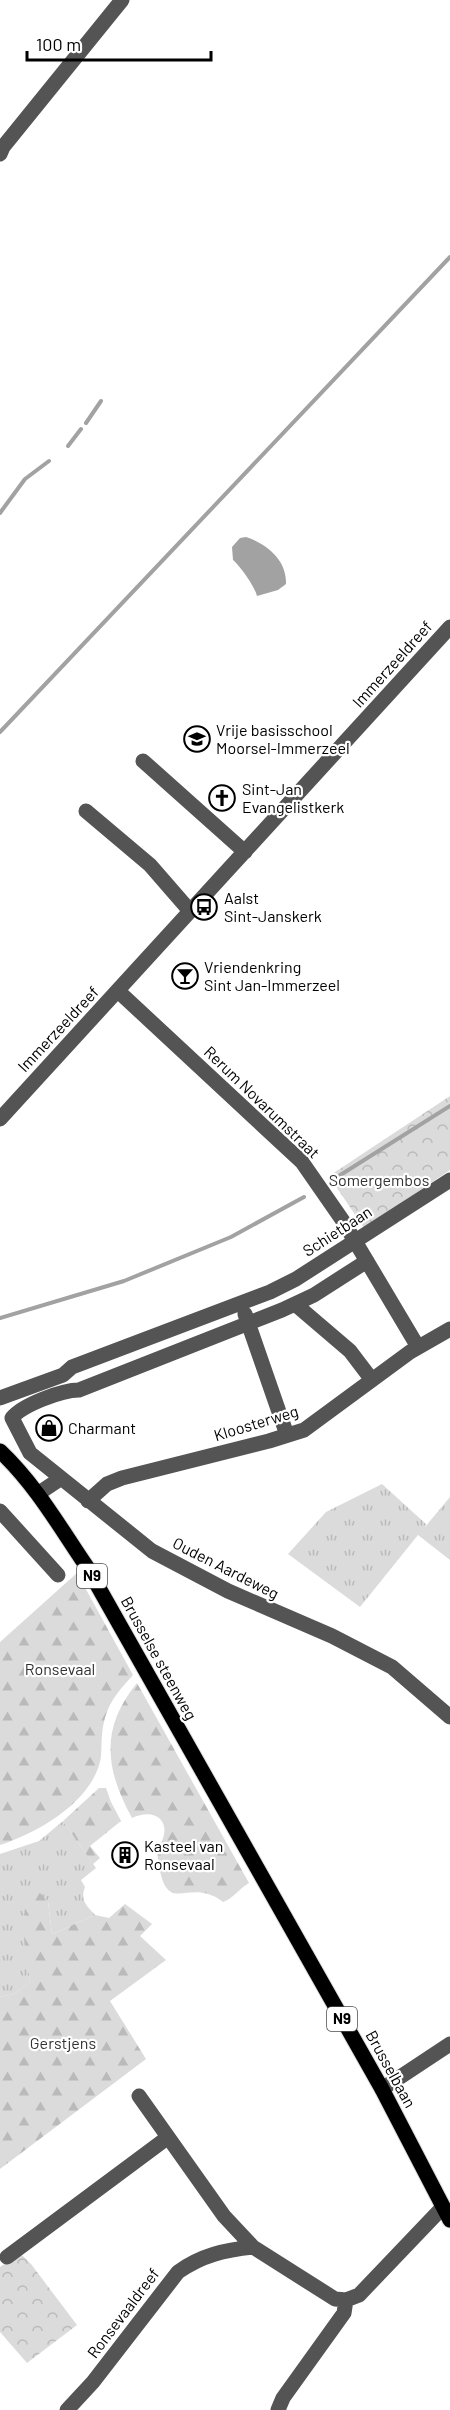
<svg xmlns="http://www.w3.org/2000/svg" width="450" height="2410" viewBox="0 0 450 2410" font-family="Barlow,sans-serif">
<defs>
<pattern id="grass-tufts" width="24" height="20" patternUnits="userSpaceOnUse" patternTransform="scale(1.5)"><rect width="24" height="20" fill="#dbdbdb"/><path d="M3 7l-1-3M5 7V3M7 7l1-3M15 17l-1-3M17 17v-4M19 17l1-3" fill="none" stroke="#bababa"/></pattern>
<pattern id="forest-firs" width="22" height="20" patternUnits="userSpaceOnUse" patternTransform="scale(1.5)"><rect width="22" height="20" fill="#dbdbdb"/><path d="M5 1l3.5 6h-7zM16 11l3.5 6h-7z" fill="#bababa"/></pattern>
<pattern id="park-crowns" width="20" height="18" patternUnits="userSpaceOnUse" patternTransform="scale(1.5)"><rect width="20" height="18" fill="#dbdbdb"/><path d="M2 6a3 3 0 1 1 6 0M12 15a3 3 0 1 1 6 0" fill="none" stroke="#bababa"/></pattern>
</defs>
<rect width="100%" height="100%" fill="#fff"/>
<path fill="url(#grass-tufts)" d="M382 1484 426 1524 425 1527 450 1497V1560L418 1535 360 1607 288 1554 326 1512Z
M63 1821 96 1868 81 1880 85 1887C80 1900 86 1905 95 1915L52 1934 48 1901 24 1918 30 1982 14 1994 0 1997V1854L39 1841Z"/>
<path fill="url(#forest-firs)" d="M77 1573 133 1675C115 1695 105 1706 102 1735 101 1744 102 1754 100 1762 89 1804 37 1833 0 1845V1642Z
M137 1683 249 1883C240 1888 231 1900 223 1902 186 1873 164 1926 157 1849 175 1825 158 1806 132 1818 105 1769 100 1728 137 1683Z
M99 1788H106L111 1802 121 1821 90 1846 100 1858 93 1864 63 1821Z
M35 1888 48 1901 52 1934 95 1915 109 1918 125 1904 152 1924 140 1936 166 1960 110 2001 146 2059 0 2169V1997L14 1994 30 1982C27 1953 15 1912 35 1888Z"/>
<path fill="url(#park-crowns)" d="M450 1096V1170L364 1228 329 1176Z
M20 2253 31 2264 77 2325 27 2363 0 2332V2267Z"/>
<path fill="#a2a2a2" d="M246 537C267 544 287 560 286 584L278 590 257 596C255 587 241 567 233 560L232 547 240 538Z"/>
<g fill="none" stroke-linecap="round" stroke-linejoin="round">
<path stroke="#a2a2a2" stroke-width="4" d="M86 423 101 401
M68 446 81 429
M0 513 25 479 49 461
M0 732 450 257
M334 1179 450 1106
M0 1318 124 1281 231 1237 304 1197"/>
<g stroke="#dbdbdb" stroke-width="17">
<path id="major" d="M0 1451C36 1485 59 1526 87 1567L382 2089 450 2220"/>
</g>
<path stroke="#545454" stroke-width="15" d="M0 154 3 147 122 0
M143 761 245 852
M86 811 150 865 190 911
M118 991 302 1162 343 1221 418 1347
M0 1119 450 627
M295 1304 350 1351 372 1380
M245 1314 287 1435
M0 1398 63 1375 72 1367 270 1292 296 1279 450 1180
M12 1418 30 1453 152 1551 228 1591 332 1636 392 1667 450 1717
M12 1418C22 1405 62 1390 79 1390L282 1310 314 1295 367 1261
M39 1493 60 1479
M88 1501 107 1484 122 1478 269 1441 304 1430 410 1352 450 1329
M0 1511 58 1575
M382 2089 450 2044
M139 2096 224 2216 253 2247
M7 2257 167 2138
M346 2300 359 2295 443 2207
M67 2410 93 2382 178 2272C202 2255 225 2250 253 2247L335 2299 346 2300
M278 2410 283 2398 344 2313 346 2300"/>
<use href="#major" stroke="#000" stroke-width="15"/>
</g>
<defs>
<g id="school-ring" transform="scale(1.35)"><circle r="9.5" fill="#fff" stroke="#000" stroke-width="1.5"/><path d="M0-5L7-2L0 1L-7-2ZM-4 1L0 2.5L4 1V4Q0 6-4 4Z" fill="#000"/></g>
<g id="church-ring" transform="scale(1.35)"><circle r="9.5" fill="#fff" stroke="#000" stroke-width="1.5"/><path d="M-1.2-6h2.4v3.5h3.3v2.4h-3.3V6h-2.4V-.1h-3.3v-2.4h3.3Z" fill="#000"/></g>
<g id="bus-ring" transform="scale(1.35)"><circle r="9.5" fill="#fff" stroke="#000" stroke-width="1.5"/><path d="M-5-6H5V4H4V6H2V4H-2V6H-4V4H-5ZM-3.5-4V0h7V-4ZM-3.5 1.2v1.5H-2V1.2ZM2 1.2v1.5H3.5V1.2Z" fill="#000"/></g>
<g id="bar-ring" transform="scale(1.35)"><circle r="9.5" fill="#fff" stroke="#000" stroke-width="1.5"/><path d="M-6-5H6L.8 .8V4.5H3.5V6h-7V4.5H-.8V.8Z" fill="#000"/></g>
<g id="shop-ring" transform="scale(1.35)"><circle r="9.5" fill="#fff" stroke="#000" stroke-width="1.5"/><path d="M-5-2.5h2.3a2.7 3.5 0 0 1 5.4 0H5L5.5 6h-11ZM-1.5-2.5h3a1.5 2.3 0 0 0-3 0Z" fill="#000"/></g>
<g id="building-ring" transform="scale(1.35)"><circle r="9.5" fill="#fff" stroke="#000" stroke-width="1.5"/><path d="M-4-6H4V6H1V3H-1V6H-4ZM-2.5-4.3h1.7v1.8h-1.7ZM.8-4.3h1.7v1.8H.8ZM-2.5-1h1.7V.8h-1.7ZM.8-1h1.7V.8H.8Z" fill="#000"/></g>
</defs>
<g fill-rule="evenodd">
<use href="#school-ring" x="197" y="739"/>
<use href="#church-ring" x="222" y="798"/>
<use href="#bus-ring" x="204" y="907"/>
<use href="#bar-ring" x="185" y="976"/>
<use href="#shop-ring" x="49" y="1428"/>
<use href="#building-ring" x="125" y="1855"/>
</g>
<g text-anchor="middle" stroke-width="4.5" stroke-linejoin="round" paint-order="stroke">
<g fill="#fff" stroke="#4c4c4c" stroke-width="1.5">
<rect x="77" y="1564" width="30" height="24" rx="4.5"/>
<rect x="327" y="2007" width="30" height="24" rx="4.5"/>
</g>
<g font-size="15" font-weight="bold" fill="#000">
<text x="92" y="1581">N9</text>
<text x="342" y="2024">N9</text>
</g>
<g font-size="16" fill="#000" stroke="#fff">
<text transform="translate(392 664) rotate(-48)" y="6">Immerzeeldreef</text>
<text transform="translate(58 1029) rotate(-47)" y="6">Immerzeeldreef</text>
<text transform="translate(262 1102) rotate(44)" y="6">Rerum Novarumstraat</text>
<text transform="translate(337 1231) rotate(-33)" y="6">Schietbaan</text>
<text transform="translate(256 1423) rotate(-17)" y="6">Kloosterweg</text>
<text transform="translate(226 1568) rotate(27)" y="6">Ouden Aardeweg</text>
<text transform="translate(159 1658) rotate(61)" y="6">Brusselse steenweg</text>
<text transform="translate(391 2069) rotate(61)" y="6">Brusselbaan</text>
<text transform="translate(123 2313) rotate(-53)" y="6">Ronsevaaldreef</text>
</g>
<g font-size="16" fill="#000" stroke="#fff" text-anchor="start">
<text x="216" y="736">Vrije basisschool<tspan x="216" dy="18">Moorsel-Immerzeel</tspan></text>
<text x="242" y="795">Sint-Jan<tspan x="242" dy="18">Evangelistkerk</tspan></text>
<text x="224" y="904">Aalst<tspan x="224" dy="18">Sint-Janskerk</tspan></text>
<text x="204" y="973">Vriendenkring<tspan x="204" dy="18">Sint Jan-Immerzeel</tspan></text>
<text x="68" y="1434">Charmant</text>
<text x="144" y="1852">Kasteel van<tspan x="144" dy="18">Ronsevaal</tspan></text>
</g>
<g font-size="16" fill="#323232" stroke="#fff">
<text x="379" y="1186">Somergembos</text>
<text x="60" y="1675">Ronsevaal</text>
<text x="63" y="2049">Gerstjens</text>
</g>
</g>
<path d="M27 51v9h184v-9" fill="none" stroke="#000000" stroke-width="3"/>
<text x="36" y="51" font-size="18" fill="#000000" stroke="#ffffff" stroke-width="4.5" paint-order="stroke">100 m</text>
</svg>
